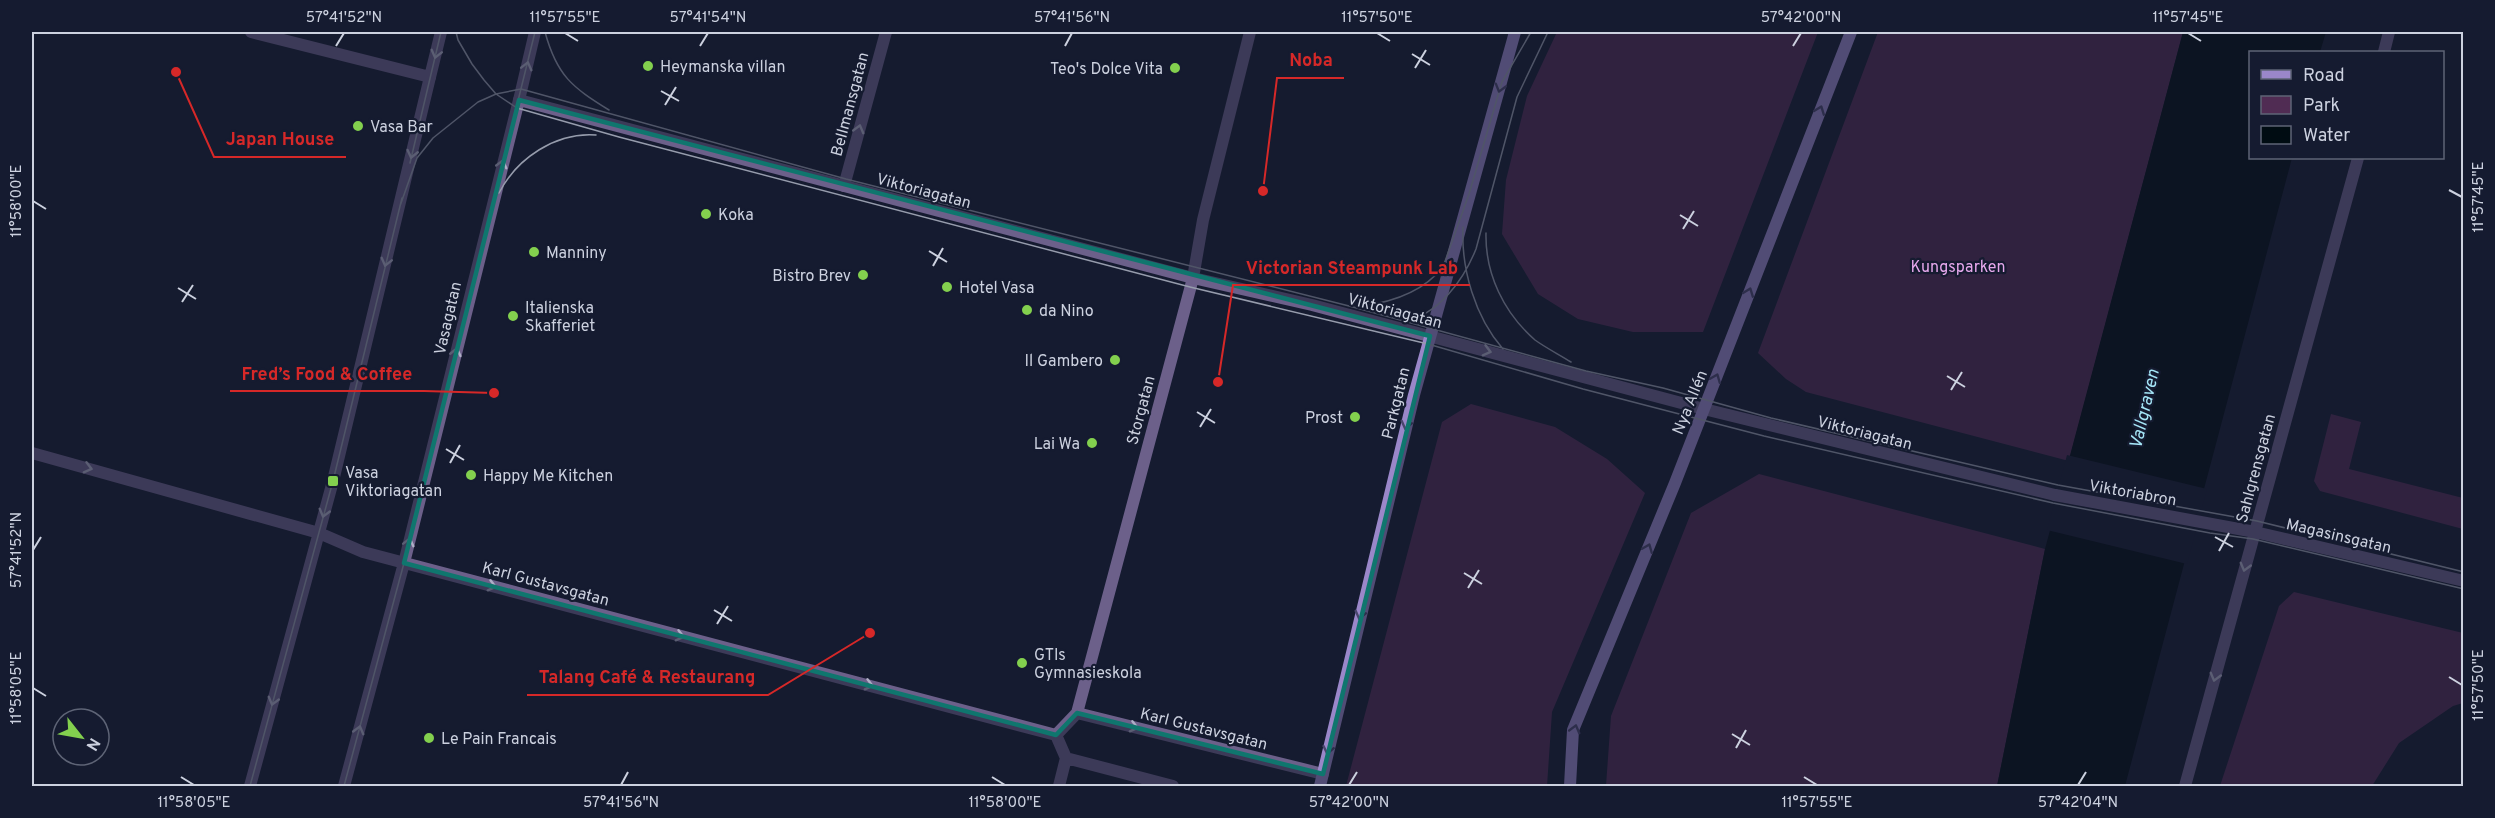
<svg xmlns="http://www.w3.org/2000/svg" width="2495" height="818" viewBox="0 0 2495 818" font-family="Overpass,sans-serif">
<rect width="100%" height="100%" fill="#151b30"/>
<path fill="#502c53" d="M1557 32H1818L1703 332H1633L1578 319 1538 294 1502 234 1506 180 1527 96Z
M1878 32H2183L2069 461 1806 392 1786 379 1758 353Z
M1471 404 1555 427 1607 459 1645 493 1552 712 1547 786H1346L1442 422Z
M2331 414 2361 422 2349 469 2463 498V529L2320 491 2314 481Z
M1759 474 2045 549 1997 786H1606L1611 716 1691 513Z
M2294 592 2463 633V703L2453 706 2399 743 2372 786H2220L2279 606Z"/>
<path fill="#000c12" d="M2183 32H2326L2320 52H2250V158H2292L2125 786H1997L2045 549Z"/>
<path fill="#151b30" d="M2067 455 2207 489 2187 564 2047 530Z"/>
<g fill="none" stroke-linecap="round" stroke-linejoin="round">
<path stroke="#6c608a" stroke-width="12" d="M2384 52 2389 32
M844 186 886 32
M32 453 319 533 363 552 1056 735
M2055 495 2255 532 2464 581
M1077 713 1323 774
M1066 758 1173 786
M250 786 333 481 430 77
M344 786 404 563 519 100
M1059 786 1066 758 1056 735 1077 713 1193 278 1203 220 1250 32
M2185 786 2358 158"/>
<path stroke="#6c608a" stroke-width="12" d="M251 32 430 77 441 32
M535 32 519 100 1193 278 1312 305 1704 409 2055 495"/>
<path stroke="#9a87c9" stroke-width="12" d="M1320 786 1414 395 1515 32
M1570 786 1573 730 1675 483 1851 32"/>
<path stroke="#969cac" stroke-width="1.5" d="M456 32 458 40 472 64 484 80 496 94 517 108 619 137 1190 287 1428 344 1583 389 1764 436 2053 503 2210 533 2253 539 2464 589
M545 32C557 76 572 87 609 110
M410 163 441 32
M499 193C517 158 556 132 596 135
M400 206 417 158 433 138 478 102 496 94 521 89 846 179 1353 307 1586 371 1663 388 1771 418 2058 485 2257 521 2464 572
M1463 227C1461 269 1475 317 1503 349
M1486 233C1485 274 1504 313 1535 340 1546 348 1560 355 1571 362
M1362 306C1393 302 1423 292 1443 267L1469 194 1502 82 1531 32
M1404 321C1439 315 1464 279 1476 249L1517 97 1548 32
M250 786 333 481 402 198
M344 786 404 563 535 32"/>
</g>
<defs><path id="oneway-chevron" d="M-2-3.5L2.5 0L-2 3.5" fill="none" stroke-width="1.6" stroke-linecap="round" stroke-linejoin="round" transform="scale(1.5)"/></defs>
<g stroke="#afafc6">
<use href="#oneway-chevron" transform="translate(436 54) rotate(104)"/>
<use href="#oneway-chevron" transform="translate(527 66) rotate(-76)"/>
<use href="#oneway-chevron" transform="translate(859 129) rotate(-75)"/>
<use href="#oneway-chevron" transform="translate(412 154) rotate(103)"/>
<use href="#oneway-chevron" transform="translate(502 164) rotate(-75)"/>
<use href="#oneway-chevron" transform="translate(386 262) rotate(104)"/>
<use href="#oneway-chevron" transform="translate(1487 351) rotate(15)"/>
<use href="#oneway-chevron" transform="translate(456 352) rotate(-77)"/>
<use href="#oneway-chevron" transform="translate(88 468) rotate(15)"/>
<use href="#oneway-chevron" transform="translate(324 513) rotate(105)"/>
<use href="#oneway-chevron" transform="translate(409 542) rotate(-76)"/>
<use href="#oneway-chevron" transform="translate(2245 567) rotate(105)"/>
<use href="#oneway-chevron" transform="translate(492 586) rotate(15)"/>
<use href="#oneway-chevron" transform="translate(680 636) rotate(15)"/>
<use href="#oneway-chevron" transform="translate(2215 677) rotate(105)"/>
<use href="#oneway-chevron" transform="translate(869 685) rotate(15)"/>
<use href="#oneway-chevron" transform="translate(273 701) rotate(105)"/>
<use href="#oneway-chevron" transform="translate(1134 727) rotate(14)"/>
<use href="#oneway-chevron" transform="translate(359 730) rotate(-75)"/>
</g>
<g stroke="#4a466d">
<use href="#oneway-chevron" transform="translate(1500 88) rotate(106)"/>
<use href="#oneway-chevron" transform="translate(1820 110) rotate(-69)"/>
<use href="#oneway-chevron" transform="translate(1749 292) rotate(-69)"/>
<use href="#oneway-chevron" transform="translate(1716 378) rotate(-68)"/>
<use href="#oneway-chevron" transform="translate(1406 425) rotate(104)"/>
<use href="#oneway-chevron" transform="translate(1648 548) rotate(-68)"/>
<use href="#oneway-chevron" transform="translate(1360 615) rotate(104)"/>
<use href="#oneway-chevron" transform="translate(1575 729) rotate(-75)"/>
<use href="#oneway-chevron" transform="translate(1328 750) rotate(102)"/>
</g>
<path d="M0 0H2495V818H0ZM519 100 1430 336 1323 774 1077 713 1056 735 404 563Z" fill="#151b30" fill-opacity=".55" fill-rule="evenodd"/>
<path fill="none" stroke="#0f766e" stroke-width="4.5" stroke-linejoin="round" d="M519 100 1430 336 1323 774 1077 713 1056 735 404 563Z"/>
<path fill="none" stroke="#ccd1df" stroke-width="2" d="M565 33 578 41M1377 33 1390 41M2188 33 2201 41M336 46 344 33M700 46 708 33M1065 46 1072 33M1793 46 1801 33M1412 54 1430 65M1415 68 1426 50M661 91 679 101M665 105 676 87M2449 190 2462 197M33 201 46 209M1680 215 1698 226M1683 229 1694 211M929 251 947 262M933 266 943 248M178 288 196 299M182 302 193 285M1947 376 1965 387M1951 390 1962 372M1197 412 1215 423M1200 427 1211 409M446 449 464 460M450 463 460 445M2215 537 2233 547M33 550 41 537M2219 551 2229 533M1464 573 1482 584M1468 588 1479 570M714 610 732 621M717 624 728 606M2449 677 2462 685M33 688 46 696M1732 734 1750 745M1736 748 1746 730M181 777 194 785M992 777 1005 785M1804 777 1817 785M621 785 628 772M1349 785 1357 772M2078 785 2086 772"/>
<g fill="#83d04e" stroke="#151b30" stroke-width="2">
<circle cx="648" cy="66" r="6"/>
<circle cx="1175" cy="68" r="6"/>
<circle cx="358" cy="126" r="6"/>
<circle cx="706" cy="214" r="6"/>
<circle cx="534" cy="252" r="6"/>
<circle cx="863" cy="275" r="6"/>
<circle cx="947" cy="287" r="6"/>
<circle cx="1027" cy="310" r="6"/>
<circle cx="513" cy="316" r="6"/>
<circle cx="1115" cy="360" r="6"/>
<circle cx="1355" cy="417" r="6"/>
<circle cx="1092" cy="443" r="6"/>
<circle cx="471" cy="475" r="6"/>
<rect x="327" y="475" width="12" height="12" rx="3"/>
<circle cx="1022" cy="663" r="6"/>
<circle cx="429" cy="738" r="6"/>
</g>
<g text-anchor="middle" stroke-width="4.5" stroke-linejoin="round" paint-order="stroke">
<g font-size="16" fill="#ccd1df" stroke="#151b30" text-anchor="start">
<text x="660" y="72">Heymanska villan</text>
<text x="1163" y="74" text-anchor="end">Teo's Dolce Vita</text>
<text x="370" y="132">Vasa Bar</text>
<text x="718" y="220">Koka</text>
<text x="546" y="258">Manniny</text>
<text x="851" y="281" text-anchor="end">Bistro Brev</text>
<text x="959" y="293">Hotel Vasa</text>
<text x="525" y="313">Italienska<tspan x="525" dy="18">Skafferiet</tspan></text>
<text x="1039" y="316">da Nino</text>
<text x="1103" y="366" text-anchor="end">Il Gambero</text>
<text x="1343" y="423" text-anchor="end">Prost</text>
<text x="1080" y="449" text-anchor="end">Lai Wa</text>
<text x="345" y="478">Vasa<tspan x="345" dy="18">Viktoriagatan</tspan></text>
<text x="483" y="481">Happy Me Kitchen</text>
<text x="1034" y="660">GTIs<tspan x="1034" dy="18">Gymnasieskola</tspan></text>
<text x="441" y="744">Le Pain Francais</text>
</g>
<g font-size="16" fill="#ccd1df" stroke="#151b30">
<text transform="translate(849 104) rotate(-75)" y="6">Bellmansgatan</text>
<text transform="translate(924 190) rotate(15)" y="6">Viktoriagatan</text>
<text transform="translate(1395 310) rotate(15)" y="6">Viktoriagatan</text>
<text transform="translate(447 318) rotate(-77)" y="6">Vasagatan</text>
<text transform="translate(1689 402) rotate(-68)" y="6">Nya Allén</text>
<text transform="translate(1395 403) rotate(-76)" y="6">Parkgatan</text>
<text transform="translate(1140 410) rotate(-75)" y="6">Storgatan</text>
<text transform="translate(1865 432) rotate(14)" y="6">Viktoriagatan</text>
<text transform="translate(2255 468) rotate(-75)" y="6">Sahlgrensgatan</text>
<text transform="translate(2133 492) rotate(10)" y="6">Viktoriabron</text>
<text transform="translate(2339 535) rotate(13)" y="6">Magasinsgatan</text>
<text transform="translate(546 583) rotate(15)" y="6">Karl Gustavsgatan</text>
<text transform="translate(1204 728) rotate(14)" y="6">Karl Gustavsgatan</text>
</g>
<g font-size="16" fill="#e6a8ec" stroke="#151b30">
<text x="1958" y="272">Kungsparken</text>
</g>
<g font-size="18" font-style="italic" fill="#a5e6f7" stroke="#151b30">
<text transform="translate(2144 409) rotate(-77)" y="6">Vallgraven</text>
</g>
</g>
<path fill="none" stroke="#d62828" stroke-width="2" d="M1263 191L1277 78H1344M176 72L214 157H346M1218 382L1233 285H1470M494 393L424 391H230M870 633L768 695H527"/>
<g fill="#d62828" stroke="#151b30" stroke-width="2">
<circle cx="1263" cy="191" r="6"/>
<circle cx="176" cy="72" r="6"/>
<circle cx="1218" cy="382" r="6"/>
<circle cx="494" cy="393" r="6"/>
<circle cx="870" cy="633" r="6"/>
</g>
<g font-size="18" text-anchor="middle" font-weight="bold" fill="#d62828" stroke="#151b30" stroke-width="4.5" stroke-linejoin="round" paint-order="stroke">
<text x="1311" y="66">Noba</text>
<text x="280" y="145">Japan House</text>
<text x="1352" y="274">Victorian Steampunk Lab</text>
<text x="327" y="380">Fred’s Food &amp; Coffee</text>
<text x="647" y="683">Talang Café &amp; Restaurang</text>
</g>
<rect width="2495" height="818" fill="none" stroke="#151b30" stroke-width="66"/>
<rect x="2249" y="51" width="195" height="108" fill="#151b30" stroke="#5e6476" stroke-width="1.5"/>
<rect x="2261" y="70" width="30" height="9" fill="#9a87c9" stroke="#5e6476" stroke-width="1.5"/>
<text x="2303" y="81" font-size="18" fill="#ccd1df">Road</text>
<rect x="2261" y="96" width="30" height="18" fill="#502c53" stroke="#5e6476" stroke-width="1.5"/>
<text x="2303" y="111" font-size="18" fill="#ccd1df">Park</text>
<rect x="2261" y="126" width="30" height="18" fill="#000c12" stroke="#5e6476" stroke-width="1.5"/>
<text x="2303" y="141" font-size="18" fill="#ccd1df">Water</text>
<g transform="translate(81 737) rotate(121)"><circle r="28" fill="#151b30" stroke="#5e6476" stroke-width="1.5"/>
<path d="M0-4.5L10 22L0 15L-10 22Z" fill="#83d04e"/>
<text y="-9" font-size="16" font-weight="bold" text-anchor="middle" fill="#ccd1df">N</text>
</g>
<rect x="33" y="33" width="2429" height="752" fill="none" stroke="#ccd1df" stroke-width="2"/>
<g font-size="15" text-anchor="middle" fill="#ccd1df">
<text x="344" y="22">57°41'52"N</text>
<text x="565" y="22">11°57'55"E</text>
<text x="708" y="22">57°41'54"N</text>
<text x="1072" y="22">57°41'56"N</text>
<text x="1377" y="22">11°57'50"E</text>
<text x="1801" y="22">57°42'00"N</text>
<text x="2188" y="22">11°57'45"E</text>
<text transform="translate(2478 197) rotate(-90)" y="5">11°57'45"E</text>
<text transform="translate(16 201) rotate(-90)" y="5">11°58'00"E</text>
<text transform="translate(16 550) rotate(-90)" y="5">57°41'52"N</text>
<text transform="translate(2478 685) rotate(-90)" y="5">11°57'50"E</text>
<text transform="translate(16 688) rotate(-90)" y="5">11°58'05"E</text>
<text x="194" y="807">11°58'05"E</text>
<text x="621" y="807">57°41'56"N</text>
<text x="1005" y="807">11°58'00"E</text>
<text x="1349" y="807">57°42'00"N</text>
<text x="1817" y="807">11°57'55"E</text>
<text x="2078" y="807">57°42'04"N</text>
</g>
</svg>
